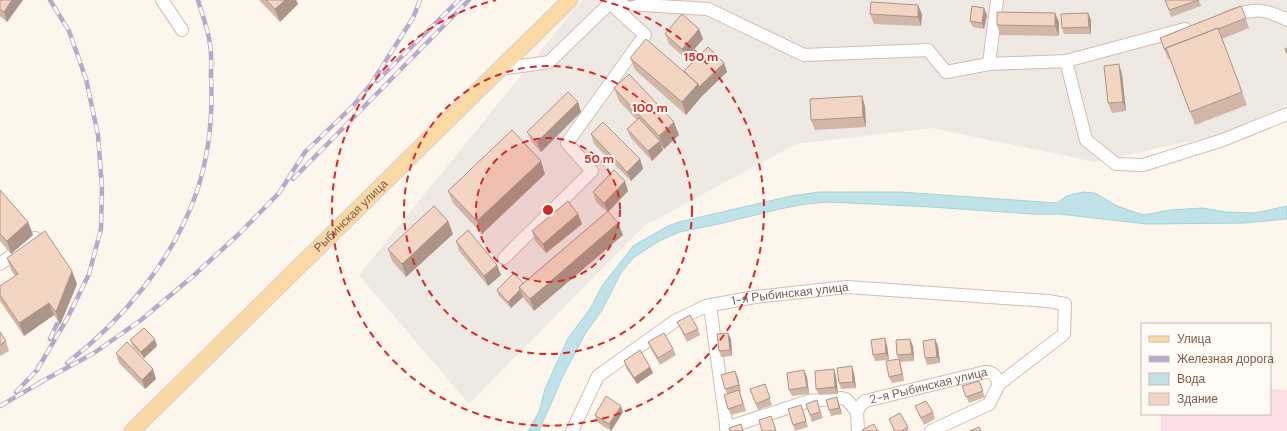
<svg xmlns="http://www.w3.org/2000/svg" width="1287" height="431" viewBox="0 0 1287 431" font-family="'DM Sans',sans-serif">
<rect width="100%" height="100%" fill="#fdf6ec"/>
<path fill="#efe9e4" d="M582 0H1287V105L1219 135 1095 162 932 128 796 144 644 226 469 404 359 275Z"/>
<path fill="#fbdfe3" d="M1270 389 1287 390V431H1161V414H1270Z"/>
<path fill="#bfe3e8" stroke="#a5d3da" d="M819 192H900L1057 203 1067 196 1083 192 1095 193 1117 206 1143 215 1170 210 1203 208 1225 212 1255 213 1287 206V219L1244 223 1147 224 1059 214H1032L931 207 829 202 806 204 780 209 723 223 680 232 659 241 633 258 621 273 602 310 585 334 563 376 539 431H528L539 412 545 389 568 338 590 309 602 286 633 246 668 226 679 222 791 196Z"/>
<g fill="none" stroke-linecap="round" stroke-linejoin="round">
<g stroke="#d1beb0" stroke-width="14">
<g id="minor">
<path d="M162 0 182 30"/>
<path d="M1228 17C1253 9 1262 7 1287 20"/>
<path d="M1066 61 1185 29"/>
<path d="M989 64 997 0"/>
<path d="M500 69 549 62 610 3 708 9 804 55 928 50 946 72 989 64 1066 61 1086 140 1116 164 1143 165 1223 140 1287 114"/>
<path d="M504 258 592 171 567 143 645 35 610 3"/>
<path d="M0 264 35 238"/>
<path d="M710 306 727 431"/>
<path id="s1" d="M857 412 860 406 865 401 985 372C994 372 996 376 999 384"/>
<path d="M726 428 809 401 842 398 847 400 857 412 858 431"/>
<path id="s2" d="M572 431 598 376 675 321 706 306 755 297 847 287 1048 301 1065 304 1064 334 999 384 989 404 931 431"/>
</g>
</g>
<g stroke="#dad1cd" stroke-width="17">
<g id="major">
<path id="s3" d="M132 431 570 0"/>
</g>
</g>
<use href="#minor" stroke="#fff" stroke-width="12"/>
<use href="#major" stroke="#fbd9a5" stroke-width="15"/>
<g stroke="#b9a8c9" stroke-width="4.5">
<path id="rail" d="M377 81 459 0
M293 179 469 0
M50 339 57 324
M67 363C123 320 172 261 196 194 209 156 213 116 211 77 211 66 212 55 210 44 208 29 202 14 198 0
M37 370 68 317 89 274 101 229 102 188 98 135 86 79 69 31 50 0
M39 383 94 353 141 320 192 277 239 234 279 193 305 152 353 106 371 84 413 18 420 0
M16 392 37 370 39 365
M0 406 43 381"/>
</g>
<use href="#rail" stroke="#fffaf3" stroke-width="3" stroke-dasharray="9" stroke-linecap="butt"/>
</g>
<path fill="#d1b7a8" d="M0 0H23L7 22 0 16Z
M259 0H296L298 4 280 22Z
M627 0H637L629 2Z
M1165 0H1199L1201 6 1171 17Z
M1241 6 1249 28 1222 39 1247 105 1195 125 1170 59H1168L1160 38Z
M1088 13 1091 20V34H1064L1062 28Z
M870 14H922L921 26 874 24Z
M987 15 984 29 973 27 970 21Z
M1059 22V36L1000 35 997 25Z
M699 29 703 39 686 59 669 44 665 34Z
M630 58 684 72V71L724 63 727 72 702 96 686 115 635 70Z
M1122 74 1126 111 1112 113 1108 103Z
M614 88 679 135 664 149 662 147 663 150 652 161 631 138 627 129 637 120 619 101Z
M578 102 581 112 541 152 531 141 527 132Z
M865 106 866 127 815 130 811 120Z
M591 134 640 159 643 169 631 181 594 144Z
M545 174 482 234 453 203 448 191Z
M0 190 28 222 33 235 11 254 0 241Z
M628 191 608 212 618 223 623 235 534 311 524 299 523 297 511 308 499 296 497 290 523 283 607 212 596 202 593 192Z
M578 214 582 224 546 253 535 241 532 231Z
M448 221 453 234 406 277 392 261 388 249Z
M456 241 497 265 501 275 488 286 459 251Z
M7 258 77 284 60 325 54 315 24 336 0 301V286L15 276 11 270Z
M677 322 698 329 700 335 687 342Z
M0 332 6 341 9 351 0 356Z
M728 333 731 339 732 356 721 357 719 351Z
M935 339 938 346 940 363 927 365 925 358Z
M130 340 157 346 144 358 133 347Z
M648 342 673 349 676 355 660 365 651 349Z
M887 345 889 360 875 361 873 355Z
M913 346 914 361 900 362 904 381 892 383 889 377 898 359 897 355Z
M116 353 156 379 145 389 119 363Z
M624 361 650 367 653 373 637 384 626 368Z
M834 369 836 376 838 394 819 395 816 389Z
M804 370 807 377 809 394 792 396 789 390Z
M854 373 856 388 841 389 839 383Z
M738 378 741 392H740L746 411 731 415 728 409 727 394 725 389Z
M979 381 985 397 969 403 962 386Z
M765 384 772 405 758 410 750 389Z
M837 397 839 404 842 414 831 416 829 410Z
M817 400 823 418 812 422 806 404Z
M801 405 808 427 795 431 793 425Z
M915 406 933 412 935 419 924 425 918 413Z
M623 412 611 431 597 422 595 415Z
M889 419 908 427 909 431H894Z"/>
<path fill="#aa9588" d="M12 0H23L7 22 4 12Z
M285 0H296L298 4 280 22 275 9Z
M918 5 922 14 921 26 918 17Z
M984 8 987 15 984 29 982 23Z
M1055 13 1059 22V36L1055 26Z
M1088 13 1091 20V34L1089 27Z
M699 29 703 39 686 59 682 49Z
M724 63 727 72 702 96 686 115 682 102 698 84Z
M1119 64 1122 74 1126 111 1123 102Z
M862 96 865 106 866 127 863 117Z
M578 102 581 112 541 152 537 142Z
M674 122 679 135 664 149 659 136Z
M660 141 663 150 652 161 648 151Z
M640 159 643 169 631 181 627 172Z
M541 161 545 174 482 234 477 221Z
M625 181 628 191 608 212 604 203Z
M578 214 582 224 546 253 543 244Z
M448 221 453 234 406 277 402 264Z
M28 222 33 235 11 254 7 241Z
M618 223 623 235 534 311 530 299Z
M497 265 501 275 488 286 484 276Z
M72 271 77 284 60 325 56 312Z
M520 290 523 297 511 308 508 302Z
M49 303 54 315 24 336 19 323Z
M728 333 731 339 732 356 730 350Z
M885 338 887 345 889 360 886 353Z
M155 339 157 346 144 358 141 352Z
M910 339 913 346 914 361 912 354Z
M935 339 938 346 940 363 937 357Z
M899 359 901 365 904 381 902 374Z
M852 366 854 373 856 388 853 382Z
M650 367 653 373 637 384 634 378Z
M153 369 156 379 145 389 142 380Z
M834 369 836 376 838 394 835 387Z
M804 370 807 377 809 394 807 387Z
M735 371 738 378 741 392Z
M837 397 839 404 842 414 839 408Z
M621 406 623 412 611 431 609 424Z"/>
<path fill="#f3d5c3" stroke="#aa9588" d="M0 0H12L4 12 0 9Z
M266 0H285L275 9Z
M1165 0H1199L1169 10Z
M871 2 918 5V17L870 14Z
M972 6 984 8 982 23 970 21Z
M1241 6 1246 18 1218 29V28L1166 48V49L1165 50 1160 38Z
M997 12 1055 13V26L997 25Z
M1088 13 1089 27 1062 28 1061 14Z
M682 14 699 29 682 49 665 34Z
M1218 28 1242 92 1190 112 1166 48Z
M646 39 698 84 682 102 630 58Z
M708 47 724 63 699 87 698 84 690 77 684 71Z
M1287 48V54L1285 49Z
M1119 64 1123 102 1108 103 1104 66Z
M629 74 674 122 659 136 614 88Z
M568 92 578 102 537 142 527 132Z
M862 96 863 117 811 120 810 99Z
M639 118 660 141 648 151 627 129Z
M603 122 640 159 627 172 591 134Z
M512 130 541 161 477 221 448 191Z
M614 170 625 181 604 203 593 192Z
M0 190 28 222 7 241 0 234Z
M568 201 578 214 543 244 532 231Z
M434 206 448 221 402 264 388 249Z
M608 211 618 223 530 299 519 287Z
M468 230 497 265 484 276 456 241Z
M45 231 72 271 56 312 49 303 19 323 0 295V286L18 274 7 258Z
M514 273 523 283 519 287 520 290 508 302 497 290Z
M690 315 698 329 685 335 677 322Z
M144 328 155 339 141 352 130 340Z
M0 332 6 341 0 345Z
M664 333 673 349 658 358 648 342Z
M728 333 730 350 719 351 717 334Z
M885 338 886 353 873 355 871 340Z
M910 339 912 354 897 355 896 340Z
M935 339 937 357 925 358 923 341Z
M127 342 153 369 142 380 116 353Z
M640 350 650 367 634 378 624 361Z
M899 359 902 374 889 377 886 361Z
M852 366 853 382 839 383 837 368Z
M834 369 835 387 816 389 815 371Z
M804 370 807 387 789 390 787 373Z
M735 371 739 385 725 389 721 375Z
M979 381 983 391 966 397 962 386Z
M765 384 770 398 756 404 750 389Z
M739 390 743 404 728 409 724 395Z
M606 396 621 406 609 424 595 415Z
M837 397 839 408 829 410 826 400Z
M817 400 820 412 810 415 806 404Z
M926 401 933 412 921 418 915 406Z
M801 405 806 421 793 425 788 409Z
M900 413 908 427 901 431H895L889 419Z
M771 416 776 431H762L759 420Z
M741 424 743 431H730L729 428Z
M874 424 878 431H862V430Z
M979 427 981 431H970Z"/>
<circle cx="548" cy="210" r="72" fill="#d62828" fill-opacity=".12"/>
<g fill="none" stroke="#d62828" stroke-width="2" stroke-dasharray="7 5">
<circle cx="548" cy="210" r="72"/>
<circle cx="548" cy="210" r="144"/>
<path d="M600 0A216 216 0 1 1 496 0"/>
</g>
<g text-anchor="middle" stroke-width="4" stroke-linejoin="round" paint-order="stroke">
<g font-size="12" fill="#7a5c4d" stroke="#fffaf3">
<text dy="4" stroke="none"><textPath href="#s3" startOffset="307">Рыбинская улица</textPath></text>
<text dy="4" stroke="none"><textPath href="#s2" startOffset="275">1-я Рыбинская улица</textPath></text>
<text dy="4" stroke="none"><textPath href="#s1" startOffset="79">2-я Рыбинская улица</textPath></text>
</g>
</g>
<circle cx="548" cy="210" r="6" fill="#d62828" stroke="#fffaf3" stroke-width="2"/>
<g font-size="12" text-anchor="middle" font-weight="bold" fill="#d62828" stroke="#fffaf3" stroke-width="4" stroke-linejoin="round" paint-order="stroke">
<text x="701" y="61">150 m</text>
<text x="650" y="112">100 m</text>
<text x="599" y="163">50 m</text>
</g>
<rect x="1141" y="323" width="130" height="92" fill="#fffaf3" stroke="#cabbb1"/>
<rect x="1149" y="336" width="20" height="6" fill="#fbd9a5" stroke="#cabbb1"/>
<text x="1177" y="343" font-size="12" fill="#7a5c4d">Улица</text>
<rect x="1149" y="356" width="20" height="6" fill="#b9a8c9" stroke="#cabbb1"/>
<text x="1177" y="363" font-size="12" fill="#7a5c4d">Железная дорога</text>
<rect x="1149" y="373" width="20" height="12" fill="#bfe3e8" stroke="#cabbb1"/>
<text x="1177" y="383" font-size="12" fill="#7a5c4d">Вода</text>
<rect x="1149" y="393" width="20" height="12" fill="#f3d5c3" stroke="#cabbb1"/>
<text x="1177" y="403" font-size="12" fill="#7a5c4d">Здание</text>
</svg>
